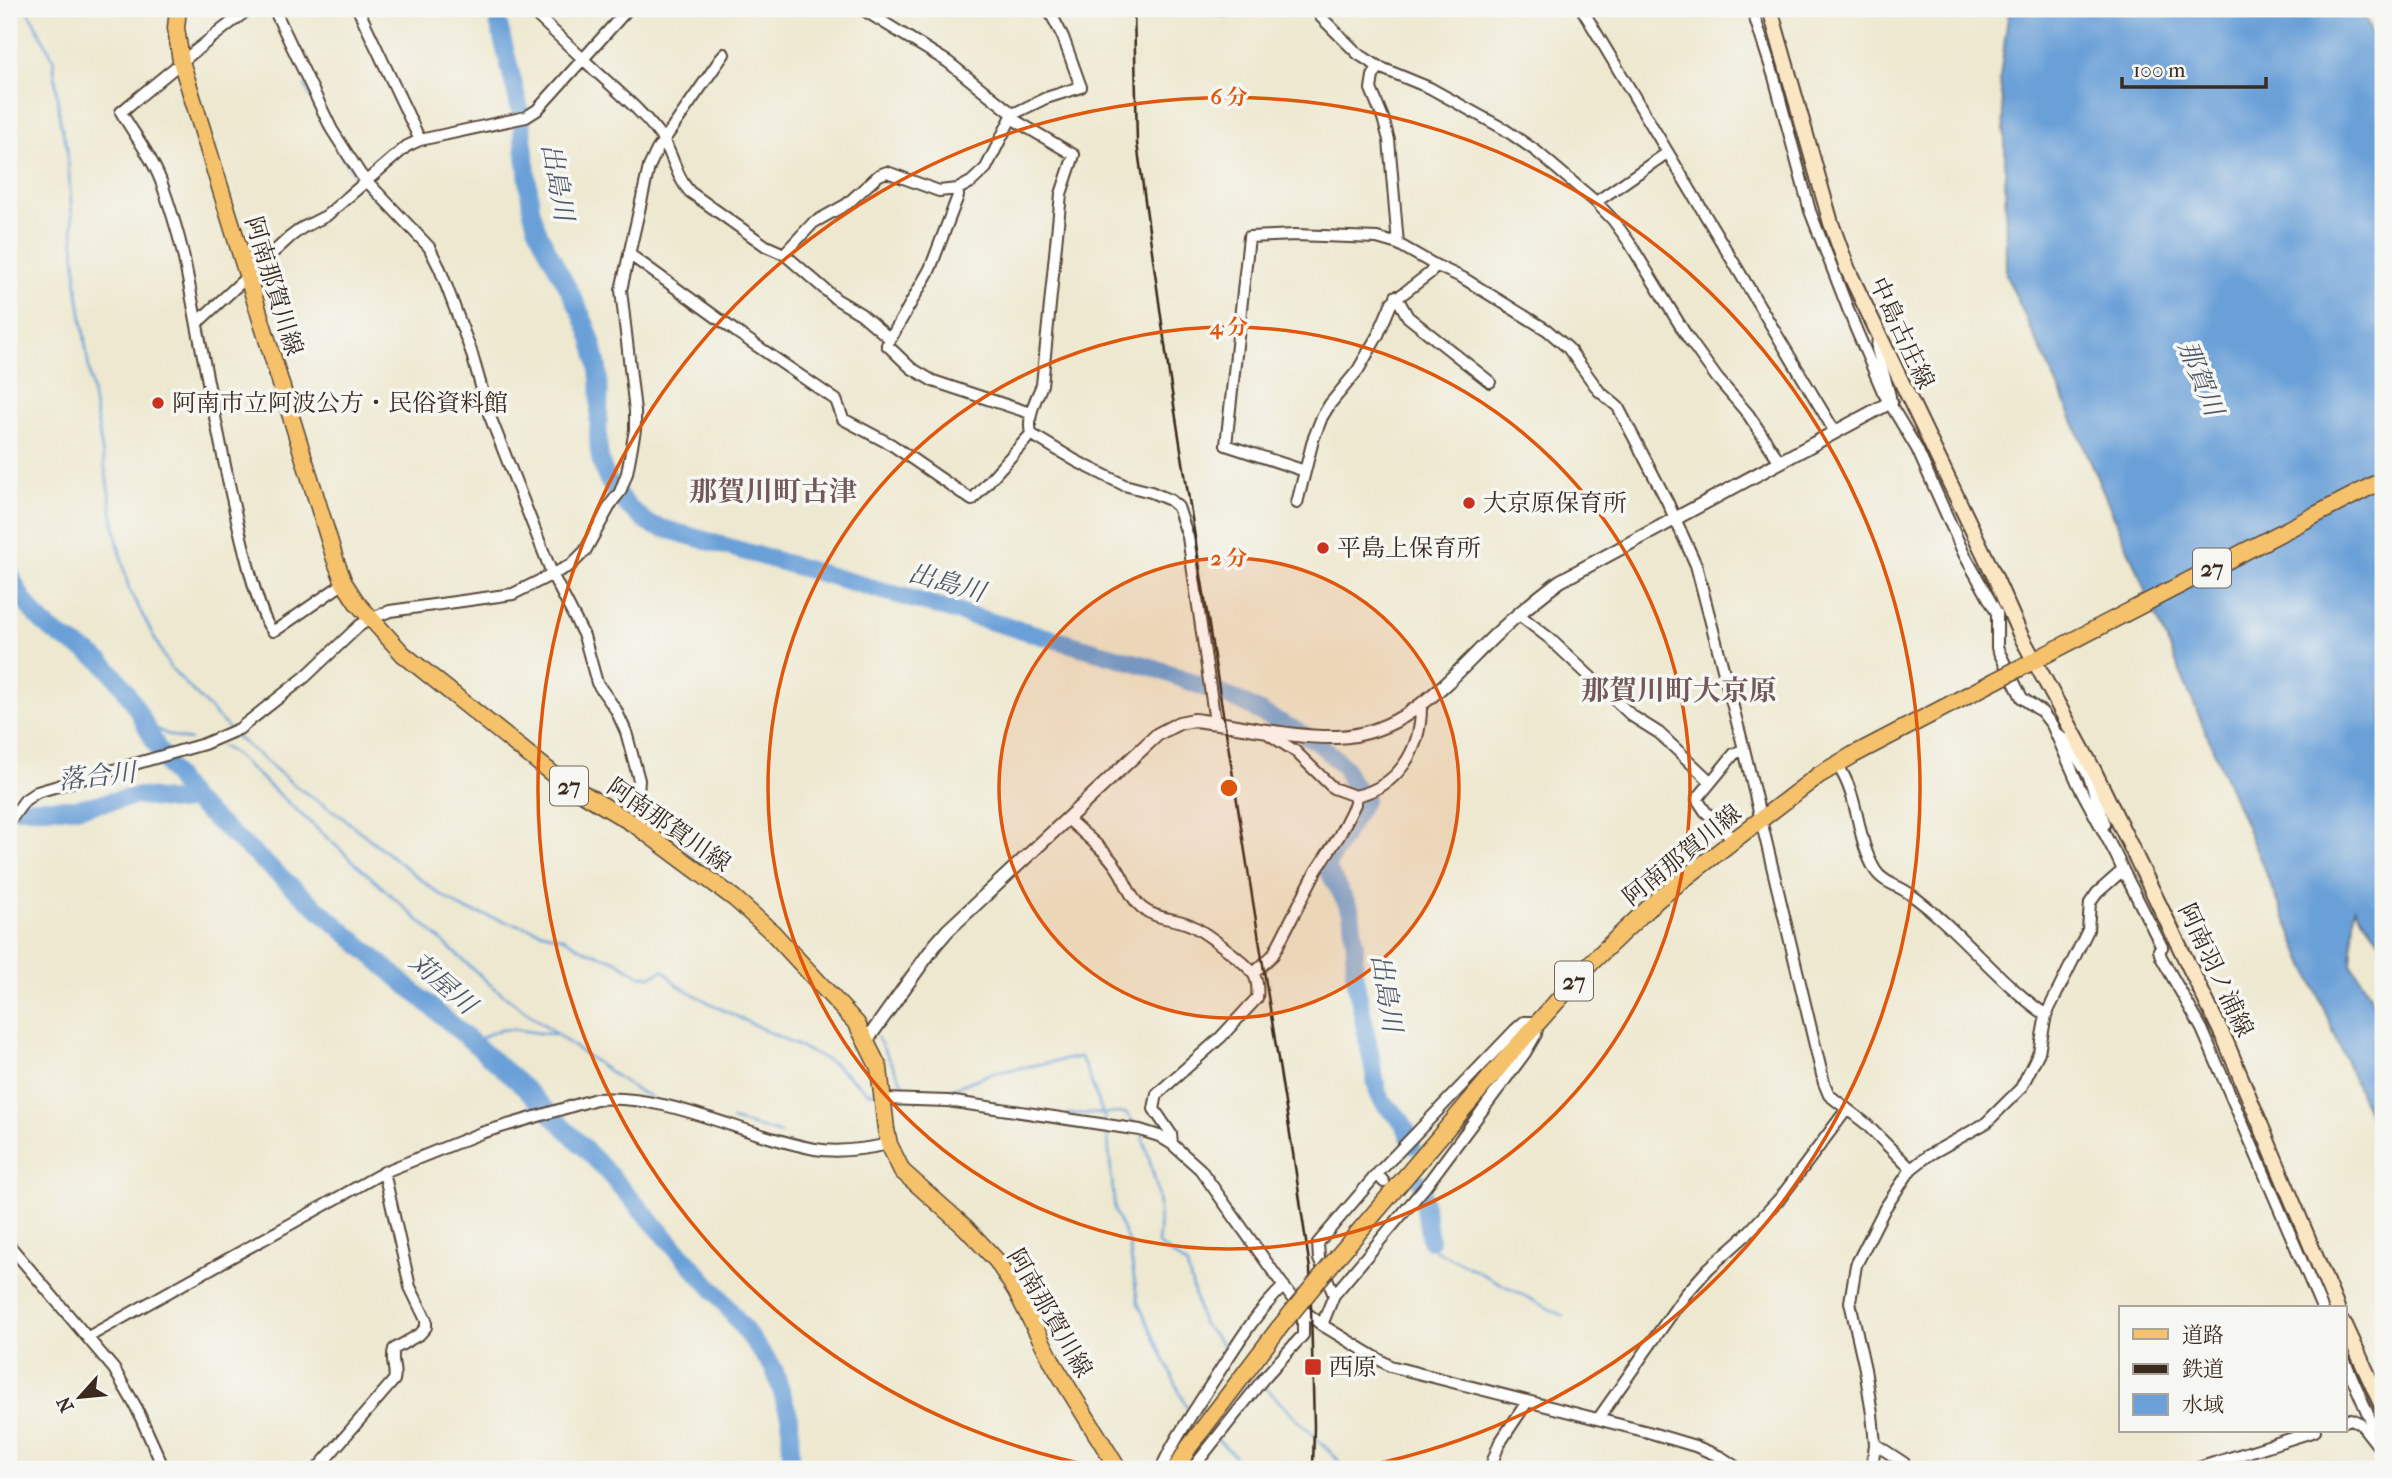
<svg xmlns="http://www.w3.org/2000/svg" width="2392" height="1478" viewBox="0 0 2392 1478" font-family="'IM FELL French Canon','Noto Serif JP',serif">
<rect width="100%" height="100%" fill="#f6f6f2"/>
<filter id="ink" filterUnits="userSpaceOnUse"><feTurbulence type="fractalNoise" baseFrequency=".0143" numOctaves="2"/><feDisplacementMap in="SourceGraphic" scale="14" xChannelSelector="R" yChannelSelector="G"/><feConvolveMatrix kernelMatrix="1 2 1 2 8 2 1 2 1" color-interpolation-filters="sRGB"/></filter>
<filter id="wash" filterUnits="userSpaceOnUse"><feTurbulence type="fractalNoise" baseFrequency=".00686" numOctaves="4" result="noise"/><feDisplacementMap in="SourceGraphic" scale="28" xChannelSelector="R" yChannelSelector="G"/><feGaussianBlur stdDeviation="1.57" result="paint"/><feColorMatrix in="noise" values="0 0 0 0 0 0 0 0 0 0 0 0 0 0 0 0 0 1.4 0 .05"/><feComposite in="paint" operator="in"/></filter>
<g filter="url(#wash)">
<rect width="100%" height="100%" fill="#ede8cf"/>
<path fill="#6ba0d8" stroke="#53657b" stroke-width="2" d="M2009 9H2362L2383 66V945L2355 907 2351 964 2368 991 2383 1032V1148L2067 406 2006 275 2005 140 2000 78Z"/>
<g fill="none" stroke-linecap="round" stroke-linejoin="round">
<path stroke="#6ba0d8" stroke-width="2.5" d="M27 9 53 58 60 121 67 147 77 285 93 397 117 540 129 589 169 666 229 729
M305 85 317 111
M337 147 360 183
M364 188 385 208
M145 720C160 732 171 738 190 740
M233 734 298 788 338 814 438 893 463 909 564 938 584 950 615 960 640 976H652L663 970 677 985 717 1007 831 1062 869 1093 875 1092
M221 746 233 753 493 987 567 1042 636 1090 651 1097
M645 822 710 871
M833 987 867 1023
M877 1037 909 1095
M472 1044C510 1018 515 1034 555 1034
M889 1090 904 1088 949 1090 992 1073 1080 1057C1085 1062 1101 1109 1105 1120
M915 1095H937
M1068 1114 1126 1113 1136 1125
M732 1120 782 1134
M1107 1130 1115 1212 1129 1244 1138 1303 1187 1408
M1142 1136C1155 1177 1163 1201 1158 1244L1187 1266 1202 1323 1225 1347
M1430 1240 1434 1249 1563 1316
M1264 1386 1347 1469
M1218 1440 1233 1454 1242 1469"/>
<path stroke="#6ba0d8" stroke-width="18" d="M495 9 520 110 531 208 536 226C553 265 579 301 592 342 617 421 564 463 651 525L1155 668 1239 701 1318 742 1345 768 1349 779 1365 799 1326 867 1351 911 1355 946 1354 973 1378 1093C1384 1108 1391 1108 1400 1119 1406 1126 1409 1135 1412 1145
M9 570C18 596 36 621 60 636 77 647 94 653 108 668 135 697 147 732 167 764 174 776 183 787 191 799L524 1087 597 1161 720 1297 774 1369 790 1418 791 1469
M9 808H76L139 796 180 802 191 799
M1421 1183 1430 1240"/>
</g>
</g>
<g filter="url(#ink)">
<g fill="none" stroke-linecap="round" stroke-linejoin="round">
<g stroke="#564639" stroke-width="14">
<path id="minor" d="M249 9C205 42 163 77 121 112 135 136 155 161 163 187 171 210 179 235 184 259 195 309 248 614 273 631L279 628 344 583
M274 9 332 130 361 175 429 247 440 269 471 351 489 414 553 576 584 636 597 683 616 710 626 732 639 780 637 808 644 815 637 826
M358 9 420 140
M628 9 583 59C605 81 647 114 663 140 674 157 676 177 690 192L766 246 784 254 836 299 861 314 889 338
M862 9 948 62 1013 114
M1213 9H1222
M1316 9 1321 17 1358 54 1379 67 1430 88 1504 129 1536 151 1596 202 1613 220 1629 242 1688 338 1717 378 1748 414 1780 462
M1582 9 1835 432
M1752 9 1774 77 1810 211 1855 327 1883 392 1917 449 1964 554 1997 613V648L2022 698 2042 712 2052 725 2079 786 2117 857
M1379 67 1373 76 1371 89 1383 118 1389 140 1398 244
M1011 118 1074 155 1061 194 1042 385C1035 401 1027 416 1031 434L1076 461 1124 485 1151 492 1170 500 1178 507 1188 537 1215 722
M958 189V196L930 269 887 345 911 368 933 381 1030 413
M1596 202 1667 153
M629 254 738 333 836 400 843 419 892 445 972 500 1031 434
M784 254 813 223 847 204 879 175 887 172 939 191 958 189 971 182 986 168 1013 114 1046 98 1081 87 1063 37 1051 14
M1396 296 1408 317 1490 382
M197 323 290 237 302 228 326 216 407 146 420 140 526 117 537 110 583 59 530 9
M1878 337 1877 349 1890 396
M1305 471 1226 445 1249 237 1295 235 1377 238 1398 244 1435 265 1463 278 1547 330 1568 348 1599 391 1618 407 1667 501 1696 565 1744 749 1824 1083 1829 1095 1865 1123 1911 1169
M1297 503 1313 440 1322 417 1330 404 1358 370 1378 335 1392 302 1430 273 1435 265
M1518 614 1549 638 1632 716 1659 733 1710 781
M1267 733 1295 751 1333 788 1355 796C1398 787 1421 750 1421 707
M2058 735 2066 741 2088 774 2092 772
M1837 764C1861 800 1855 836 1875 870 1883 883 1898 885 1910 894 1959 929 1996 980 2046 1015
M2088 774 2105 824
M1067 818C1083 834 1105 849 1117 868 1126 881 1129 897 1142 908 1156 919 1173 918 1188 924 1201 929 1243 960 1252 972 1258 979 1258 989 1257 998L1221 1037 1157 1094 1154 1109 1171 1134 1172 1144
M9 822 25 800 37 792 204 744 239 729 305 677 359 626 370 619 390 611 513 594 571 565 585 551 612 502 620 492 627 473 635 430V411L621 290 649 167 657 150 724 54
M1734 840 1705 811 1697 799 1734 754 1744 749
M2123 870 2162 947 2159 950 2161 957 2202 1029 2322 1308
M1254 973 1273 955 1316 871 1339 836 1355 804V796
M884 1099 948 1101 1140 1130 1159 1136 1172 1144 1200 1169 1292 1298 1303 1310 1322 1325
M1377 1174 1515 1030 1524 1022H1538L1536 1034 1525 1053 1425 1187 1334 1295 1322 1325 1390 1366 1648 1432 1695 1446 1721 1457 1739 1469
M9 1245 114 1369 136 1407 164 1469
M1334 1295 1319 1259 1318 1243 1377 1174 1384 1182
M88 1337 384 1172 481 1133 596 1099C669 1093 743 1136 815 1149 838 1153 866 1149 889 1144
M2345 1361 2383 1449
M1598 1419 1685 1295 1709 1268 1745 1236 1781 1197 1847 1109
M2345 1421 2351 1419 2360 1423 2378 1446
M1875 1444 1904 1463 1908 1469
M317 1469 394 1380C397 1369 390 1362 394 1349L420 1334 426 1327V1320L410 1287 384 1172
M1161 1469C1174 1439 1193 1413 1210 1386 1233 1351 1254 1314 1284 1286
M1192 1469 1264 1378 1303 1335V1310
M1490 1469 1499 1444 1527 1402
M1872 1469 1875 1444 1872 1414 1865 1369 1850 1302 1856 1265 1885 1208 1911 1169 1929 1155 1986 1123 2021 1088 2039 1052 2046 1015 2088 930 2090 903 2097 893 2123 870 2115 853
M2195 1469 2315 1431"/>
</g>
<g stroke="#564639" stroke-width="16">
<path id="tertiary" d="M867 1040 935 945 948 930 1158 734 1179 723 1194 720C1242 725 1289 738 1337 737 1400 735 1442 688 1483 647 1507 623 1532 602 1560 581L1891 402"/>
</g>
<g stroke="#564639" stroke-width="18">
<path id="secondary" d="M1770 9 1831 223 1848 270 1994 575 2021 636 2094 771 2226 1042 2337 1308
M2345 1325 2383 1408"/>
</g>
<g stroke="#564639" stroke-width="19">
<path id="primary" d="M178 9 176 28 181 61 335 559 344 583 357 603 403 654 559 779 637 826 734 898 772 932 857 1024 879 1068 886 1129 889 1144 902 1171 965 1227 997 1261 1016 1291 1054 1365 1118 1469
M2016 670 2383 480
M1339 1255 1510 1054 1591 963 1621 934 1657 900 1734 840 1819 775 1853 755
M1176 1469 1189 1447 1279 1328"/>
</g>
<use href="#minor" stroke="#fff" stroke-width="10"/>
<use href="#tertiary" stroke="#fff" stroke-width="12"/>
<use href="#secondary" stroke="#fbe6c4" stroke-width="14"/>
<use href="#primary" stroke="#f5c16b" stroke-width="16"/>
<path stroke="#3b2a1e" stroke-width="2.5" d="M1134 9 1137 143 1169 374 1293 1153 1310 1269 1314 1426 1313 1469"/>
<g stroke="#564639" stroke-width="19" stroke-linecap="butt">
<path id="primary-bridge" d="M1853 755 2016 670
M1279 1328 1339 1255"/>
</g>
<use href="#primary-bridge" stroke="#f5c16b" stroke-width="16"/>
</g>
</g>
<circle cx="1229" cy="788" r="230" fill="#df570d" fill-opacity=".12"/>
<g fill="none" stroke="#df570d" stroke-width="3.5">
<circle cx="1229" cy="788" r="230"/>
<circle cx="1229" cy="788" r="461"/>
<path d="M1109 1469A691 691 0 1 1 1349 1469"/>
</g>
<g fill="#c8321e" stroke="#f6f6f2" stroke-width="2.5">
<circle cx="158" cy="403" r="7"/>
<circle cx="1469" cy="503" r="7"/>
<circle cx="1323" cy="548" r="7"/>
<rect x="1304" y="1358" width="18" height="18" rx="3.5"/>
</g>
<g text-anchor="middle" stroke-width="7" stroke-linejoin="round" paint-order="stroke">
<g fill="#f6f6f2" stroke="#73675e" stroke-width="2">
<rect x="2193" y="548.5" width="38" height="39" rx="5"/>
<rect x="550" y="766.5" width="38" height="39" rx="5"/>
<rect x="1555" y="961.5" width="38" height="39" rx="5"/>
</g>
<g font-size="23" font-weight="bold" fill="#3b2a1e">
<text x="2212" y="576">27</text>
<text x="569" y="794">27</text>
<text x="1574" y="989">27</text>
</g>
<g font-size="24" fill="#3b2a1e" stroke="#f6f6f2">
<text transform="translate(274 286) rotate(73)" y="8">阿南那賀川線</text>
<text transform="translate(1902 333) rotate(65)" y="8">中島古庄線</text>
<text transform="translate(669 825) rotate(35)" y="8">阿南那賀川線</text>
<text transform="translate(1682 855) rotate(-39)" y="8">阿南那賀川線</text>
<text transform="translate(2216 970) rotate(65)" y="8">阿南羽ノ浦線</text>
<text transform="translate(1050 1313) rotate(60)" y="8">阿南那賀川線</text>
</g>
<g font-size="24" fill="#3b2a1e" stroke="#f6f6f2" text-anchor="start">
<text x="172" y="411">阿南市立阿波公方・民俗資料館</text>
<text x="1483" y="511">大京原保育所</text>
<text x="1337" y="556">平島上保育所</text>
<text x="1329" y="1375">西原</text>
</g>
<g font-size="26" font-style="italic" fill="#4e5968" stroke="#f6f6f2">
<text transform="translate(558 182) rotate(80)" y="9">出島川</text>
<text transform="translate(2201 378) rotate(68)" y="9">那賀川</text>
<text transform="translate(947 582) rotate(16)" y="9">出島川</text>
<text transform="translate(97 776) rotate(-6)" y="9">落合川</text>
<text transform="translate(443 983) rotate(41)" y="9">苅屋川</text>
<text transform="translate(1387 993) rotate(81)" y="9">出島川</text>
</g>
<g font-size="28" font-weight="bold" fill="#73585a" stroke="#f6f6f2">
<text x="773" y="501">那賀川町古津</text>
<text x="1679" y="700">那賀川町大京原</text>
</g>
</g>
<circle cx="1229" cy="788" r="10" fill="#df570d" stroke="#f6f6f2" stroke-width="3.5"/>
<g font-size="21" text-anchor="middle" font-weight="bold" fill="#df570d" stroke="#f6f6f2" stroke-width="7" stroke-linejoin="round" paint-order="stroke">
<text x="1229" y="104">6 分</text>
<text x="1229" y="334">4 分</text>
<text x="1229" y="565">2 分</text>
</g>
<rect width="2392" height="1478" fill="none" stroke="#f6f6f2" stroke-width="35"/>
<rect x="2119" y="1306" width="228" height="126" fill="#f6f6f2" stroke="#aba49d" stroke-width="2"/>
<rect x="2133" y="1329" width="35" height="10" fill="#f5c16b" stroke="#aba49d" stroke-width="2"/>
<text x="2182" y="1342" font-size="21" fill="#3b2a1e">道路</text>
<rect x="2133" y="1364" width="35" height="10" fill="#3b2a1e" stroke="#aba49d" stroke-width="2"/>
<text x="2182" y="1376" font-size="21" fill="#3b2a1e">鉄道</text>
<rect x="2133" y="1394" width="35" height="21" fill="#6ba0d8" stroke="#aba49d" stroke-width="2"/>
<text x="2182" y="1412" font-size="21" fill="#3b2a1e">水域</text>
<g transform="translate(80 1397) rotate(243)" stroke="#f6f6f2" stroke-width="5" paint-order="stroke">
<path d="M0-5L12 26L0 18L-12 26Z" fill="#3b2a1e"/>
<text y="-10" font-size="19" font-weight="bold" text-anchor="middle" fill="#3b2a1e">N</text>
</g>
<path d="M2122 77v10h144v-10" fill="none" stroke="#3b2a1e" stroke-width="3.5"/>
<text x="2133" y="77" font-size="21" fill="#3b2a1e" stroke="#f6f6f2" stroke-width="5" paint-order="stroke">100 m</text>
</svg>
